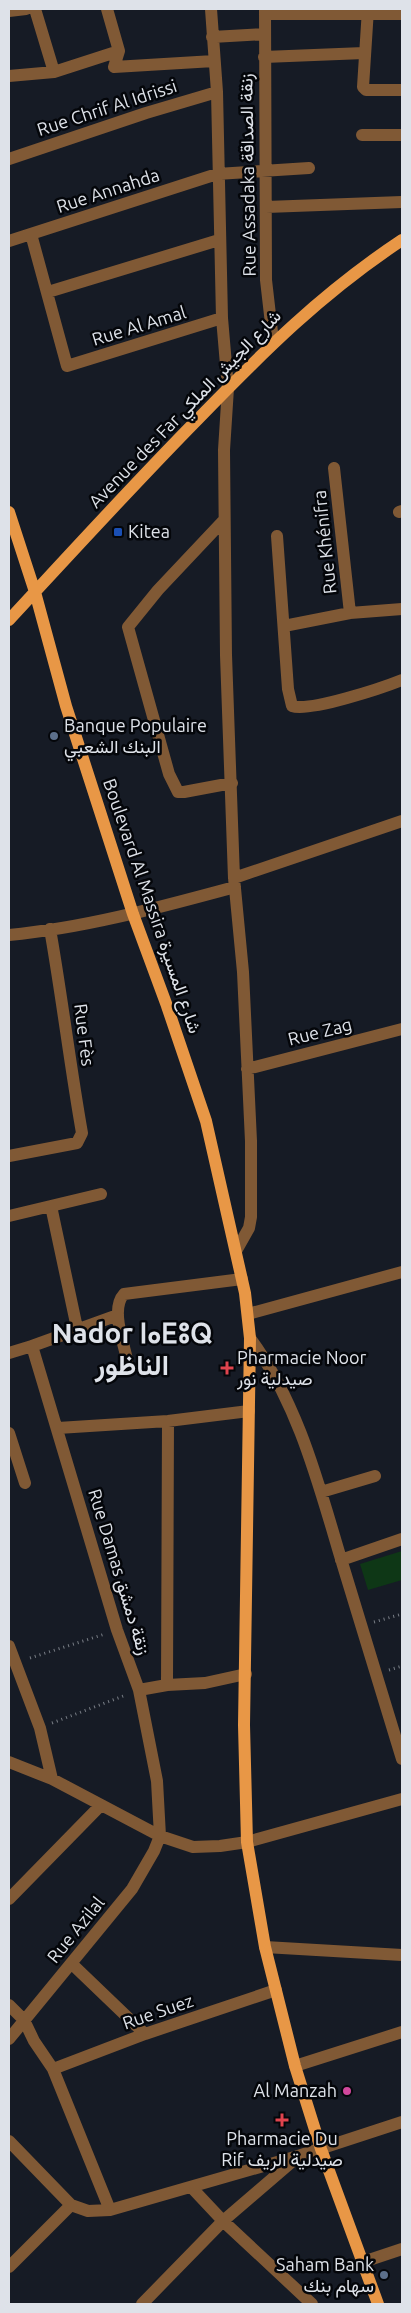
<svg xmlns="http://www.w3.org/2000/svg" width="411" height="2313" viewBox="0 0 411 2313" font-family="Ubuntu,Vazirmatn,'Noto Sans Tifinagh',sans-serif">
<rect width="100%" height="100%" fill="#161b25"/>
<path fill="#0e3716" d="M402 1551V1580L368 1590 360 1564Z"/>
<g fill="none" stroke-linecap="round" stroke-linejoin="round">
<path stroke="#797e86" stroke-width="3" stroke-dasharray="1 4" stroke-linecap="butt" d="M374 1622 402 1614
M30 1658 105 1634
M389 1670 402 1666
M52 1723 126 1695"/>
<path stroke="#805935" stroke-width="12" d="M35 9 54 72
M107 9 119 51 114 67 214 61
M211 9 217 92 222 318 228 388 224 450 226 655 234 878 243 972 251 1141V1217L249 1228 236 1251
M265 9 266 280 273 341
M368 9 363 87 366 90H402
M9 11 26 9
M265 14H402
M212 37 265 34
M264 57 364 53
M9 76 54 72 119 51
M362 135H402
M9 159 146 113 217 92
M266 207 402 202
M31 234 67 366 222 318
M9 241 217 174 309 168
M48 292 219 240
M334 468 350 613
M399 512 402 511
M224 520 158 590 128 627 169 774 178 792H184L232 783
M277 536 288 689 292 706C310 712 382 688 402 680
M284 626 350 613 402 609
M234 878 402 821
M9 935C85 928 161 907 235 887
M247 1069 402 1029
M9 1156 77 1143 82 1133C70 1065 62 997 50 929
M51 1206 77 1328
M9 1216 101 1194
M248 1314 402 1272
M250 1338C298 1403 318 1482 341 1559 361 1626 382 1692 402 1759
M32 1346 118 1315
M9 1353 32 1346 117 1630 139 1690 157 1781 160 1836 154 1851 132 1889 9 2039
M127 1360C124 1343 110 1309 124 1294L242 1279
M58 1428 168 1421 249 1411
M9 1433 25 1483
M321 1492 375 1476
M341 1560 402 1539
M9 1646 40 1728 52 1779
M167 1685 168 1421
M139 1690 167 1685 205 1683 246 1674
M9 1762 52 1779 160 1836 193 1847 220 1846 247 1842 402 1799
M9 1899 101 1805
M265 1947 402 1955
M72 1964 145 2034
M9 2005 24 2020 34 2041 53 2069 110 2210
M295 2066 402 2032
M53 2069 145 2034 276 1990
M9 2141 71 2205 88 2211 110 2210 298 2156 402 2122
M192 2188 223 2221 312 2304
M363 2262 402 2249
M9 2267 71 2205
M142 2304 223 2221 294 2160"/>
<path stroke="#e89746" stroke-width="12" d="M9 512 35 592 66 706 133 914 167 1006 206 1121 245 1293 250 1338 244 1725 247 1842 265 1947 295 2066 321 2149 378 2304
M9 620C71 553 133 485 198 419 264 351 322 293 402 240"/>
</g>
<rect fill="#1a4fb4" stroke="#04060a" stroke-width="2" x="113" y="527" width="10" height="10" rx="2.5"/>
<g fill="#5c6f8a" stroke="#04060a" stroke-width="2">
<circle cx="54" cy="736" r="5"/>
<circle cx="384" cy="2275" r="5"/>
</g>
<g fill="#e0444e" stroke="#04060a" stroke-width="2">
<path d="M224.5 1360.5h5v5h5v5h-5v5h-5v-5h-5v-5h5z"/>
<path d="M279.5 2112.5h5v5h5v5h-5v5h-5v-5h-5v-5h5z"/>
</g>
<circle fill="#d1479c" stroke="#04060a" stroke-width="2" cx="347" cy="2091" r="5"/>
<g text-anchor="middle" stroke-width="5" stroke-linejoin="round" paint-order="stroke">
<g font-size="18" fill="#dee2e9" stroke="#04060a">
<text transform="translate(107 108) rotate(-18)" y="6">Rue Chrif Al Idrissi</text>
<text transform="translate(248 175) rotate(-91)" y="6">Rue Assadaka زنقة الصداقة</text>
<text transform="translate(108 191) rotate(-18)" y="6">Rue Annahda</text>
<text transform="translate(139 326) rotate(-17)" y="6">Rue Al Amal</text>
<text transform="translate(185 409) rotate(-46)" y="6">Avenue des Far شارع الجيش الملكي</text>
<text transform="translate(325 542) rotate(-96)" y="6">Rue Khénifra</text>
<text transform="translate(152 906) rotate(71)" y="6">Boulevard Al Massira شارع المسيرة</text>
<text transform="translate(320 1032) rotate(-14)" y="6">Rue Zag</text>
<text transform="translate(84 1035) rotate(83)" y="6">Rue Fès</text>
<text transform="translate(119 1572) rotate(73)" y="6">Rue Damas زنقة دمشق</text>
<text transform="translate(76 1930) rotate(-51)" y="6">Rue Azilal</text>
<text transform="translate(158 2012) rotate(-19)" y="6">Rue Suez</text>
</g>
<g font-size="18" fill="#dee2e9" stroke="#04060a" text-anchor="start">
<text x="128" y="538">Kitea</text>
<text x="64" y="732">Banque Populaire<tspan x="64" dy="21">البنك الشعبي</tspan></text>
<text x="237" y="1364">Pharmacie Noor<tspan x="237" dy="21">صيدلية نور</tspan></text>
<text x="337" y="2097" text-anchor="end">Al Manzah</text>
<text x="282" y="2145" text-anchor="middle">Pharmacie Du<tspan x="282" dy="21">Rif صيدلية الريف</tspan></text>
<text x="374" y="2271" text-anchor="end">Saham Bank<tspan x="374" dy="21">سهام بنك</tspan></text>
</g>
<g font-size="28" font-weight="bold" fill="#dee2e9" stroke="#04060a">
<text x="132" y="1343">Nador ⵏⴰⴹⵓⵕ<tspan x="132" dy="32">الناظور</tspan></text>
</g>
</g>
<rect width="411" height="2313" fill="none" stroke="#dee2e9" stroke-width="20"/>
</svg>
